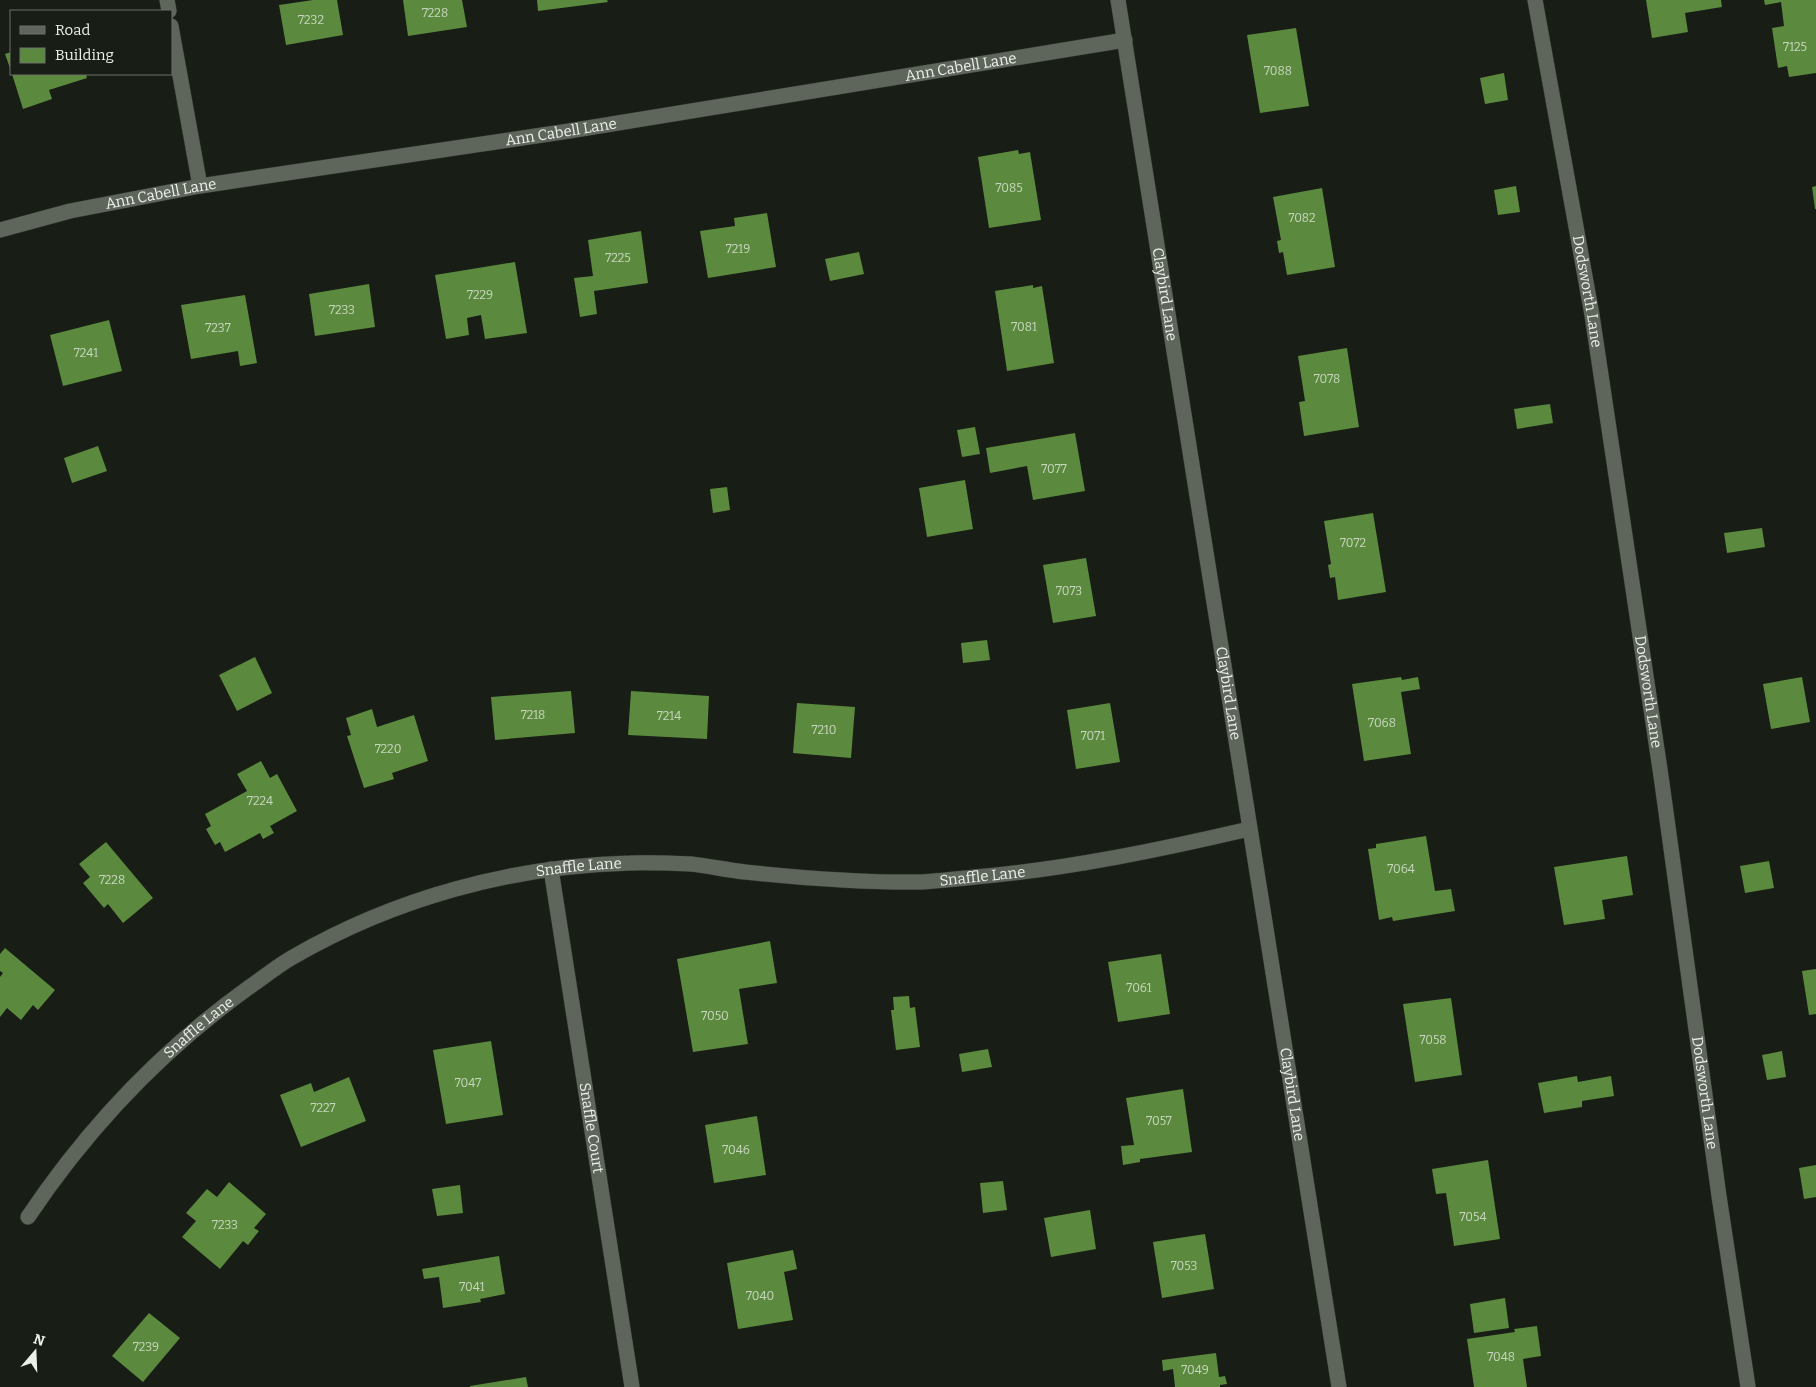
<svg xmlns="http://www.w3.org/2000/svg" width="1816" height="1387" viewBox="0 0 1816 1387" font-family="Bitter,serif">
<rect width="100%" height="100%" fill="#181d15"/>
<path fill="#5b8a3e" d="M313 0H337L343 35 286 45 279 5Z
M403 0H462L467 27 408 36Z
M537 0H607L608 2 538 11Z
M1646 0H1721L1722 7 1685 13 1688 32 1652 38Z
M1764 0H1816V73L1789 77 1787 66 1778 68 1772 28 1784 26 1781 2 1765 5Z
M1296 28 1309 106 1260 113 1247 35Z
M11 52V71L5 54Z
M1504 73 1508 100 1485 104 1480 78Z
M12 74H86L87 78 49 90 52 99 23 109Z
M1018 150 1019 154 1030 152 1041 220 989 228 978 157Z
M1516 186 1520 212 1498 215 1494 190Z
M1816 186V209H1815L1812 187Z
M1322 188 1335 267 1287 275 1283 252 1279 253 1277 241 1281 240 1273 197Z
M767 213 776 267 708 278 700 231 735 226 734 218Z
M641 231 648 283 594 291 597 314 580 317 574 278 593 276 588 240Z
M859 252 864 274 830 281 825 259Z
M515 262 527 333 485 339 481 315 467 318 469 335 446 339 435 275Z
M369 284 375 327 315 336 309 294Z
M1033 285V288L1042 286 1054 363 1007 371 995 291Z
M245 295 257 363 240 366 238 351 191 359 181 305Z
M109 320 122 371 63 386 50 335Z
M1347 348 1359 427 1304 436 1299 402 1305 401 1298 356Z
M1550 404 1553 423 1517 429 1514 409Z
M975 427 980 454 962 457 957 430Z
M1075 433 1085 491 1033 500 1027 466 990 473 986 448Z
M98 446 107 471 72 483 64 458Z
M965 480 973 529 927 537 919 488Z
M727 487 730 510 713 513 710 489Z
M1373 513 1386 592 1338 600 1335 577 1330 578 1328 565 1331 564 1324 521Z
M1762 528 1765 547 1727 553 1724 533Z
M1086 558 1096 616 1053 623 1043 565Z
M987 640 990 660 963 663 961 643Z
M255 657 272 693 237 711 219 675Z
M1401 677 1402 680 1418 677 1420 689 1401 692 1411 754 1364 761 1352 684Z
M1802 677 1810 722 1771 729 1763 684Z
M571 691 575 733 495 740 491 697Z
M631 691 709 696 707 739 628 735Z
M797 703 855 707 851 758 793 753Z
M1110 703 1120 762 1076 769 1067 710Z
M372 709 377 727 414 715 428 761 392 773 394 779 364 788 347 736 351 735 346 718Z
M261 761 270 778 277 774 297 811 270 826 274 833 263 839 260 833 225 852 220 842 215 845 206 829 211 826 205 814 247 791 237 774Z
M1426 836 1435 891 1451 889 1455 911 1393 921 1392 917 1379 920 1368 849 1376 848V844Z
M106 842 153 898 123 923 108 904 104 908 83 883 90 877 79 864Z
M1627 856 1633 895 1602 900 1605 919 1564 925 1554 867Z
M1769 861 1774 888 1745 893 1740 866Z
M770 941 777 983 739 989 748 1044 693 1052 677 959Z
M5 948 55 990 38 1010 33 1005 21 1020 7 1008 0 1017V977L3 973 0 971V954Z
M1161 954 1170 1014 1118 1022 1108 962Z
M1816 969V1014L1809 1015 1802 971Z
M909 996 910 1008 915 1007 920 1047 896 1050 891 1010H894L893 997Z
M1451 998 1462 1075 1415 1082 1403 1004Z
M491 1041 503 1115 446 1124 433 1050Z
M988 1049 992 1067 962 1072 959 1054Z
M1782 1051 1786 1077 1767 1080 1762 1055Z
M1577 1076 1578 1082 1611 1076 1614 1096 1582 1101V1107L1544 1113 1538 1083Z
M349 1077 366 1121 301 1147 280 1095 311 1083 314 1092Z
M1183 1089 1192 1152 1140 1159V1162L1123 1165 1121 1146 1134 1145 1126 1098Z
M757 1116 766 1175 714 1183 705 1125Z
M1488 1160 1500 1239 1454 1246 1446 1193 1436 1194 1432 1169Z
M1816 1165V1197L1804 1199 1799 1168Z
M1003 1181 1007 1210 983 1213 980 1183Z
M229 1182 266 1214 254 1228 259 1231 248 1245 243 1241 220 1269 182 1237 196 1221 186 1213 207 1189 217 1197Z
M460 1185 463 1213 437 1216 432 1189Z
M1090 1210 1096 1249 1051 1257 1044 1218Z
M1205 1234 1214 1289 1162 1298 1153 1242Z
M793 1250 797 1269 784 1272 793 1320 738 1329 727 1263Z
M499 1256 505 1294 480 1299 481 1302 443 1308 439 1277 424 1279 422 1269Z
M1505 1298 1509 1328 1474 1333 1470 1304Z
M149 1313 180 1338 143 1382 112 1356Z
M1537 1326 1541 1356 1523 1359 1527 1387H1474L1467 1339 1515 1332 1514 1329Z
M1216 1353 1219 1377 1225 1376 1227 1384 1220 1385V1387H1175L1173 1369 1163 1371 1162 1360Z
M526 1377 528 1387H470V1386Z"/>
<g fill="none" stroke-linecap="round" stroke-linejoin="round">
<g stroke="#323631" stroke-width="16">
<g id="lane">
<path id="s1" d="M1535 0 1592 315 1661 776 1719 1196 1748 1387"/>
</g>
</g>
<g stroke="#323631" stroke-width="16">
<g id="street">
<path d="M167 0 169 11"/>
<path id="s2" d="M1118 0 1339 1387"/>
<path d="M171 26 200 186"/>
<path id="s3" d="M0 230 70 211 200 186 569 131 1125 40"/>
<path id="s4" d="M551 869 632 1387"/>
<path id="s5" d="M28 1217C87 1129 162 1050 248 988 263 978 277 966 293 957 395 898 512 866 630 863 650 862 671 863 691 864 709 866 727 870 745 872 803 878 862 883 921 882 939 881 957 879 975 877 1068 869 1159 850 1249 829"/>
</g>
</g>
<use href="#lane" stroke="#5e655b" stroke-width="15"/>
<use href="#street" stroke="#5e655b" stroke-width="15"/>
</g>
<g text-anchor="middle" stroke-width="4" stroke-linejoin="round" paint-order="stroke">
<g font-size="12" fill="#c8d6bf">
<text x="435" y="17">7228</text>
<text x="311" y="24">7232</text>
<text x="1795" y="51">7125</text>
<text x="1278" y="75">7088</text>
<text x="1009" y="192">7085</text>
<text x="1302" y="222">7082</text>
<text x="738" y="253">7219</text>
<text x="618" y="262">7225</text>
<text x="480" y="299">7229</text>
<text x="342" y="314">7233</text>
<text x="1024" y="331">7081</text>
<text x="218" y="332">7237</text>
<text x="86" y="357">7241</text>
<text x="1327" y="383">7078</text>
<text x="1054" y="473">7077</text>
<text x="1353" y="547">7072</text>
<text x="1069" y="595">7073</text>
<text x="533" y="719">7218</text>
<text x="669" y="720">7214</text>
<text x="1382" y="727">7068</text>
<text x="824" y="734">7210</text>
<text x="1093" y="740">7071</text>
<text x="388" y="753">7220</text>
<text x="260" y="805">7224</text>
<text x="1401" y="873">7064</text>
<text x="112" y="884">7228</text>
<text x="1139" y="992">7061</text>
<text x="715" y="1020">7050</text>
<text x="1433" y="1044">7058</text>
<text x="468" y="1087">7047</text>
<text x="323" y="1112">7227</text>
<text x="1159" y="1125">7057</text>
<text x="736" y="1154">7046</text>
<text x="1473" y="1221">7054</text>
<text x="225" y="1229">7233</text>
<text x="1184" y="1270">7053</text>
<text x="472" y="1291">7041</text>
<text x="760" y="1300">7040</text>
<text x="146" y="1351">7239</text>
<text x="1501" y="1361">7048</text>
<text x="1195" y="1374">7049</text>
</g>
<g font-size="15" fill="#ecf0ea" stroke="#181d15">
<text dy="5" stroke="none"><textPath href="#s3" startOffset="975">Ann Cabell Lane</textPath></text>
<text dy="5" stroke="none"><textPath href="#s3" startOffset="570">Ann Cabell Lane</textPath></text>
<text dy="5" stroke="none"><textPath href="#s3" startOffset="165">Ann Cabell Lane</textPath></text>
<text dy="5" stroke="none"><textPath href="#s1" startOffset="296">Dodsworth Lane</textPath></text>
<text dy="5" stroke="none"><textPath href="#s2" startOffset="298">Claybird Lane</textPath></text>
<text dy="5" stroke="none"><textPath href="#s1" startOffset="701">Dodsworth Lane</textPath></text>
<text dy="5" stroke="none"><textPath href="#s2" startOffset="702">Claybird Lane</textPath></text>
<text dy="5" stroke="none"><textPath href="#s5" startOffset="676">Snaffle Lane</textPath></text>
<text dy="5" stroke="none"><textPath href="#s5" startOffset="1081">Snaffle Lane</textPath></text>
<text dy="5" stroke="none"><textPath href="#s5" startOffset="256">Snaffle Lane</textPath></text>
<text dy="5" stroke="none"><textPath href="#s2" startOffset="1108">Claybird Lane</textPath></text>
<text dy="5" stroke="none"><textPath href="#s1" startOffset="1106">Dodsworth Lane</textPath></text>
<text dy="5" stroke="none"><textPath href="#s4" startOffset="262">Snaffle Court</textPath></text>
</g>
</g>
<rect x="10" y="10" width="162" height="65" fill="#181d15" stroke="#6d716a"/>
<rect x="20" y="26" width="25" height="8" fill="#5e655b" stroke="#6d716a"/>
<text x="55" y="35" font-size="15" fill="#ecf0ea">Road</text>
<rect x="20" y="48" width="25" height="15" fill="#5b8a3e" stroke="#6d716a"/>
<text x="55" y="60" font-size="15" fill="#ecf0ea">Building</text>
<g transform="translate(35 1352) rotate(19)" stroke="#181d15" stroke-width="4" paint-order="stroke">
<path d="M0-4L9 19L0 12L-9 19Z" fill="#ecf0ea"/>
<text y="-8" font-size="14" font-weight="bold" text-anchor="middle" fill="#ecf0ea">N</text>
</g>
</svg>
